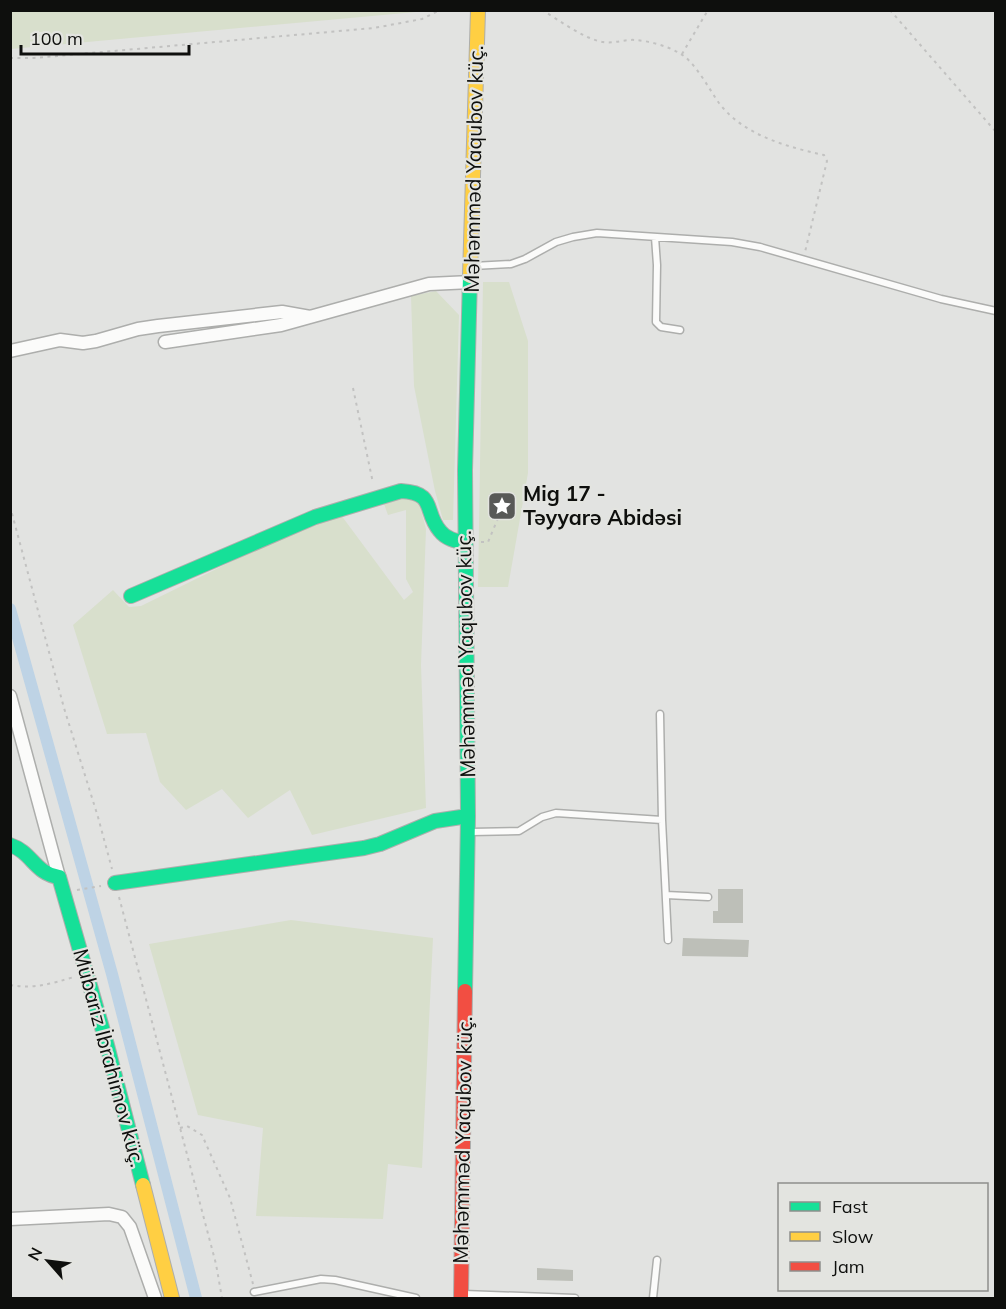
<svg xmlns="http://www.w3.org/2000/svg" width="1006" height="1309" viewBox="0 0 1006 1309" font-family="Mulish,sans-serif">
<rect width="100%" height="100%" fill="#e2e3e1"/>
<path fill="#d8dfcc" d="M11 10H427V11L11 49Z
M483 282H509L528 341V473L508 587H478Z
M436 291 459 315 453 520H443L435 491 414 386 411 296Z
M411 496 420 506 426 529 421 665 426 808 312 835 290 790 248 818 222 789 186 810 160 782 146 733 107 734 73 625 113 590 129 607 141 606 300 528 341 515 404 600 413 592 406 579V510L388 515 384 504Z
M291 920 433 938 422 1168 388 1164 383 1219 256 1216 263 1128 198 1115 149 944Z"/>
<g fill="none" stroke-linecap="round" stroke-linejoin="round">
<path stroke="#bed3e5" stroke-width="12" d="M10 609 112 974 196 1298"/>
</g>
<path fill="#bdbfb8" d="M718 889H743V923H713V911H718Z
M683 938 749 940 748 957 682 956Z
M537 1268 573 1270V1281L537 1280Z"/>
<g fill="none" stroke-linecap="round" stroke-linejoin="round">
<g stroke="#adaeac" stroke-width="9">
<path id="lane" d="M655 237 657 265 656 322 661 327 680 330
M473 266 511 264 525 259 556 242 573 237 597 233 732 242 760 247 941 299 996 311
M660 714 662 820
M471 832 519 831 542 817 556 813 662 820 668 940
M666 895 708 897
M254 1292 321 1279 335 1280 416 1298
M464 1294 575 1298
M653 1298 657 1260"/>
</g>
<g stroke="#adaeac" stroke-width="15">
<path id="street" d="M165 342 281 325 429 284 471 282
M10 351 60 340 83 343 96 341 138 329 158 326 282 312 310 317
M10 696 59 877
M10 1219 109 1214 122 1217 130 1227 155 1298"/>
</g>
<g stroke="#adaeac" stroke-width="16">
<path id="fast" d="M131 596 315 517 401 491C437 493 423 511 440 531 446 539 456 541 465 543
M10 845C32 852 35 874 59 877L107 1045 143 1185
M115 883 364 848 380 844 435 821 468 816
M465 991 468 816 465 470 470 276"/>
</g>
<g stroke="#adaeac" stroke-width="16">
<path id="slow" d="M470 276 478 10
M143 1185 172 1298"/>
</g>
<g stroke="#adaeac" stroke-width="16">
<path id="jam" d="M461 1298 465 991"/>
</g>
<path stroke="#c2c2c1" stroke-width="2" stroke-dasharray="3 4.5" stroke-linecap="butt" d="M542 10C559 20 584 39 603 42 614 44 625 39 635 40 650 41 667 46 679 53 694 60 709 89 719 103 743 135 787 147 824 155L827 161 805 252
M890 10 996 132
M682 54 708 10
M10 58H34L374 28 422 19 440 10
M353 388 373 483
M10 506 64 708 98 817 112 869
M481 542H488L499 516
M77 890 101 886
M119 897 216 1264 222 1298
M10 985C35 989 50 984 74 977
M180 1128 187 1126 202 1135 230 1198 253 1284"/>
<use href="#lane" stroke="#fbfbfa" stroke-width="6"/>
<use href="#street" stroke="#fbfbfa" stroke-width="12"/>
<use href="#fast" stroke="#16e098" stroke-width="14"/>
<use href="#slow" stroke="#ffcf43" stroke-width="14"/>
<use href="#jam" stroke="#f24e42" stroke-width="14"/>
</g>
<defs>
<g id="sight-square" transform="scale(1.5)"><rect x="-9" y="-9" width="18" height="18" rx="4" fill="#585957" stroke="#e3e4e0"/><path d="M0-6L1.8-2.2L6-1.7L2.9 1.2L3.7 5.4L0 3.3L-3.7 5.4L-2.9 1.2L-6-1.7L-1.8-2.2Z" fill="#fff"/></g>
</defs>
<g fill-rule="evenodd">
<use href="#sight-square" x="502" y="506"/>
</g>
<g text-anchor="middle" stroke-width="4.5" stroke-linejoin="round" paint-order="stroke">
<g font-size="21" fill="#0e0f0d" stroke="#e3e4e0">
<text transform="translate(474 169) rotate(-89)" y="7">Məhəmməd Yaqubov küç.</text>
<text transform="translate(466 654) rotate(-91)" y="7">Məhəmməd Yaqubov küç.</text>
<text transform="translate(109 1058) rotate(75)" y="7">Mübariz İbrahimov küç.</text>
<text transform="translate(463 1140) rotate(-89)" y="7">Məhəmməd Yaqubov küç.</text>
</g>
<g font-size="21" font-weight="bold" fill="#0e0f0d" stroke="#e3e4e0" text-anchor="start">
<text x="523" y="501">Mig 17 -<tspan x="523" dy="24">Təyyarə Abidəsi</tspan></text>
</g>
</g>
<rect width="1006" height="1309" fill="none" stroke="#0e0f0d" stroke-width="24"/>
<rect x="778" y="1183" width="210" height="108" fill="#e3e4e0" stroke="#8e8f8c" stroke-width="1.5"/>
<rect x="790" y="1202" width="30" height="9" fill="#16e098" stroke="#8e8f8c" stroke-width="1.5"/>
<text x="832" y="1213" font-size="18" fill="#0e0f0d">Fast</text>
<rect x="790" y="1232" width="30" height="9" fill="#ffcf43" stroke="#8e8f8c" stroke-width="1.5"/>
<text x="832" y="1243" font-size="18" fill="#0e0f0d">Slow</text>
<rect x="790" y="1262" width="30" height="9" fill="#f24e42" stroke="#8e8f8c" stroke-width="1.5"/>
<text x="832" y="1273" font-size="18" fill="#0e0f0d">Jam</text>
<g transform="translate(48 1261) rotate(298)" stroke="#e3e4e0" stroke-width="4.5" paint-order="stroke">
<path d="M0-4.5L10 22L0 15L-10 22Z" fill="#0e0f0d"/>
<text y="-9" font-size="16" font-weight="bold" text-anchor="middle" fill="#0e0f0d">N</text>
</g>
<path d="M21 45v9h168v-9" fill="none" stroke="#0e0f0d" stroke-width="3"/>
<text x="30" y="45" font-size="18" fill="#0e0f0d" stroke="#e3e4e0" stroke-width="4.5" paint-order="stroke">100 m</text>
</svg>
